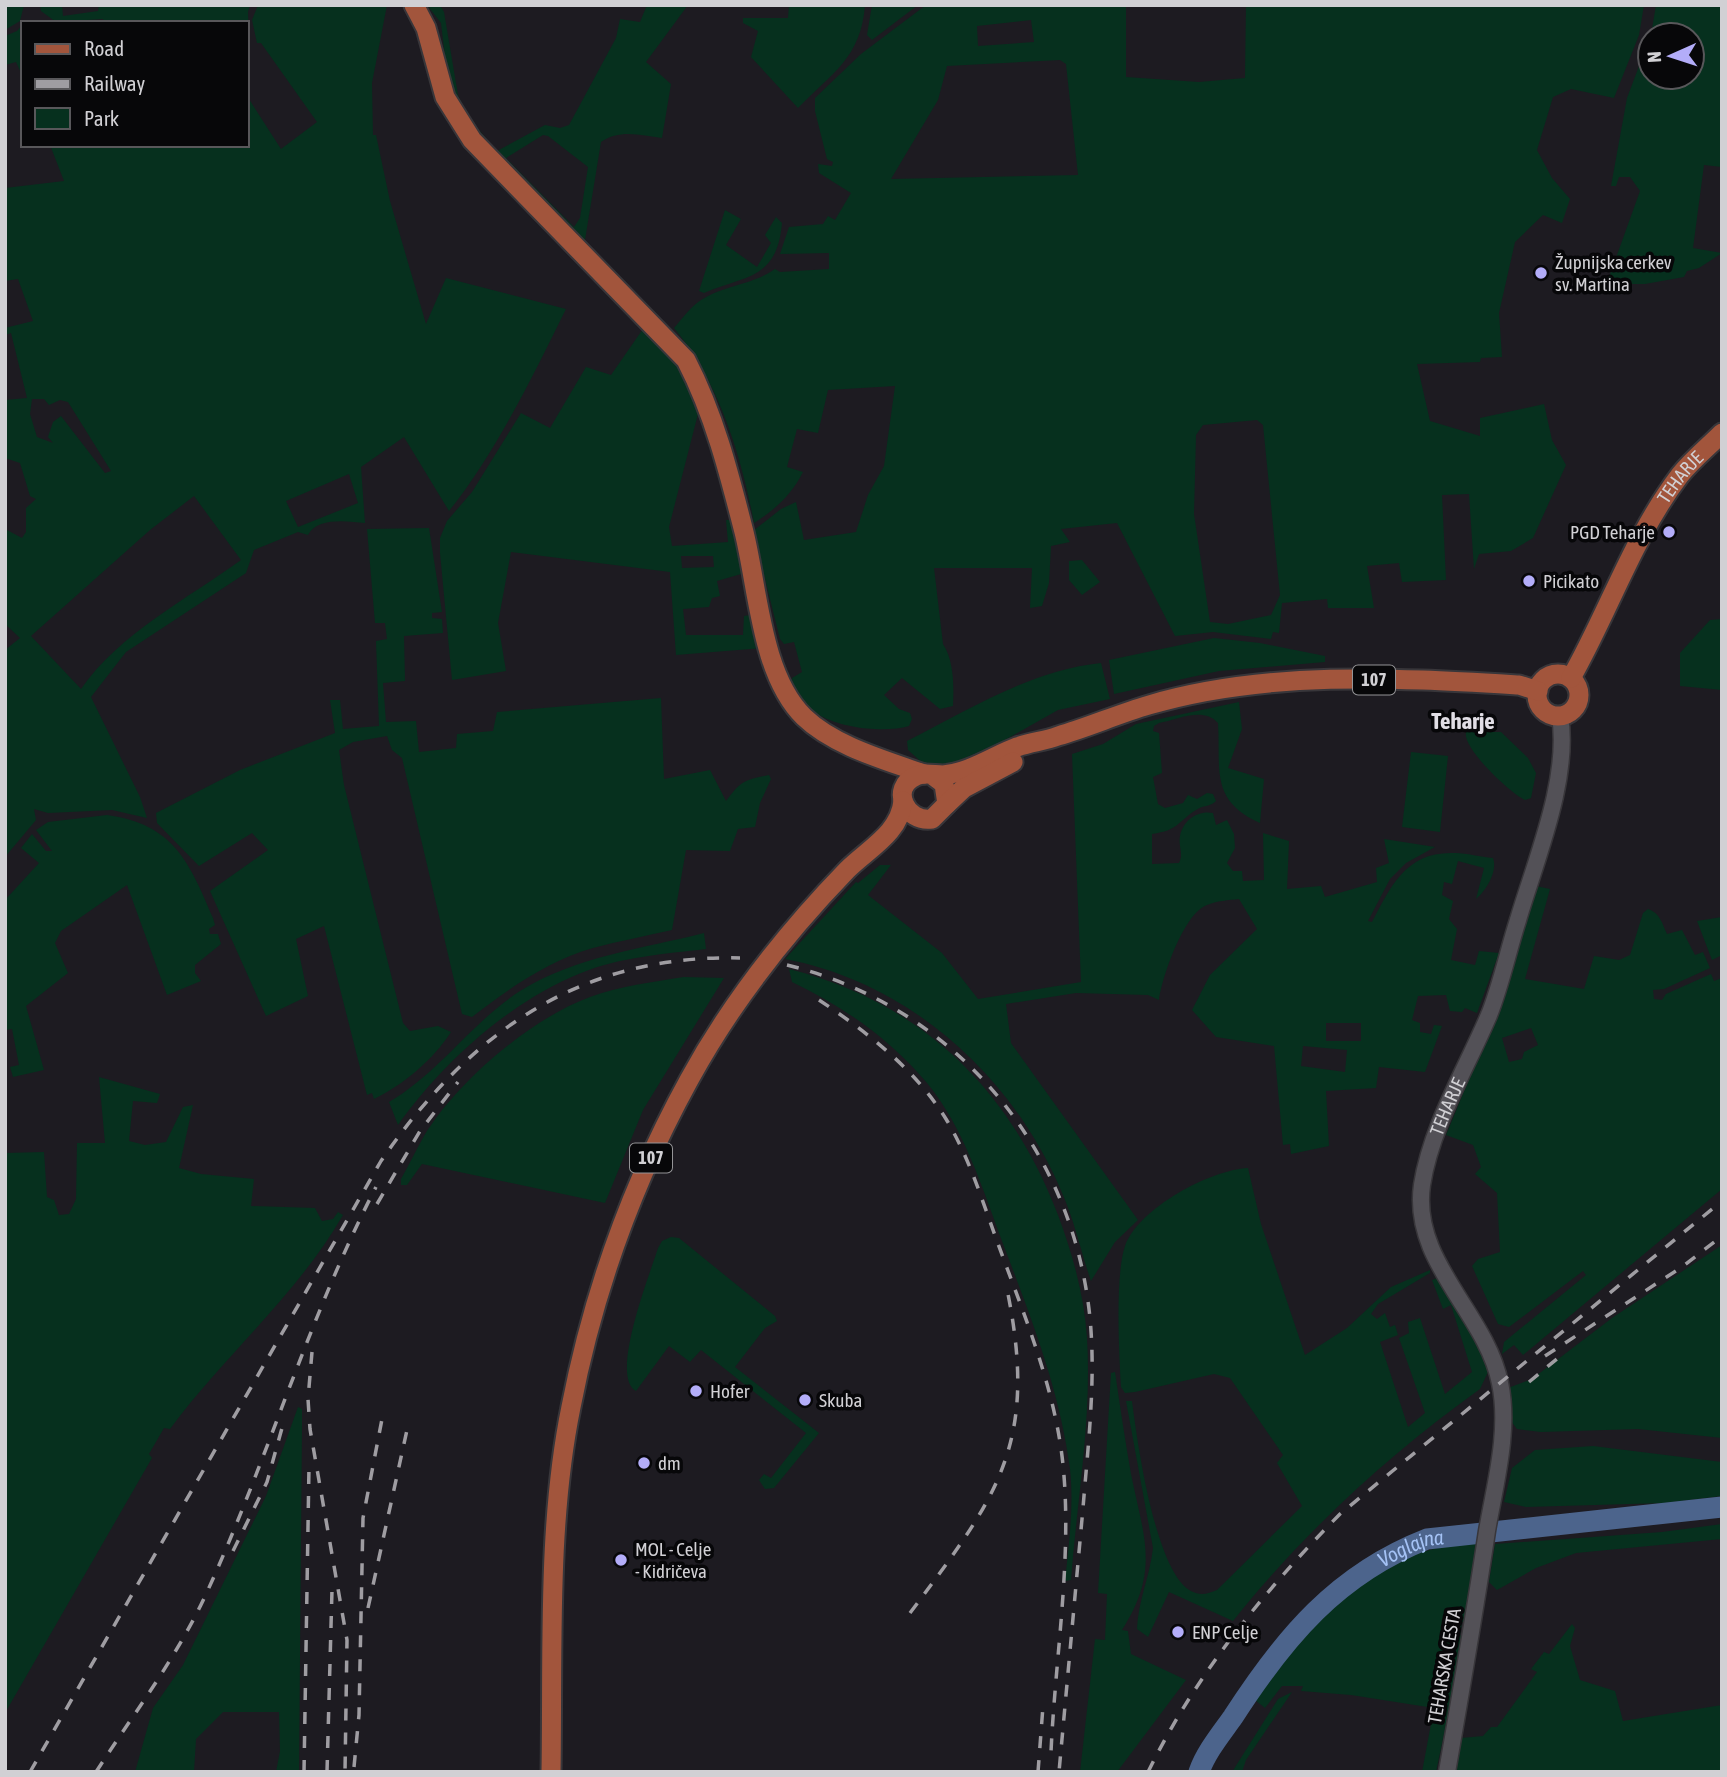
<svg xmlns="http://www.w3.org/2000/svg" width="1727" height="1777" viewBox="0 0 1727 1777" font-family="'Asap Condensed',sans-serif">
<rect width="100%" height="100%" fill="#1d1b21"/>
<path fill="#06301e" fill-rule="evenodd" d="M5 5H24L20 21 5 30Z
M40 5H62L63 16 98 11 99 5H250L248 12 249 42 247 44V23H104L103 19 56 22 41 11Z
M258 5H387L372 83 373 135H376L390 201 426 324 446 278 566 309C534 374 495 454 449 511L404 437 361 467 365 523C347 521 317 517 308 535L298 532 254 550 246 573 126 652 91 697 140 797 147 818 112 810 48 813 34 809 36 820 5 857V650L20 638 5 624V529L22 538 26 532V508L36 499 30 496 20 463 5 458V400L27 398 11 333 5 335V328L33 321 18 279 5 281V188L64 181 50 145H247V96L281 149 317 122 261 43H257L252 20ZM32 399H44L49 405 60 400 68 402 111 471 105 473 61 416 53 422 48 437 53 443 37 437 30 414ZM349 474 358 503 298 527 286 501ZM194 496 241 560C187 599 119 634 81 689L31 636 150 530Z
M427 5H440L444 12 458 95 468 117 497 151 545 125 560 128 569 125 616 38 620 19 640 22 647 5H688L646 62 671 84 662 138C641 135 619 129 601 142L584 246 458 111 447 74 441 23ZM543 135 548 136 588 167 580 218 574 227 506 158Z
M789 5H865C861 58 832 73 798 108L751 57 758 31 743 23V18H788Z
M872 5H918L872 40 867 35Z
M926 5H1126V77L1199 82 1245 78 1246 5H1644L1639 35 1614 98 1571 89 1553 97 1537 150 1552 178 1570 199 1562 223 1543 215 1515 242 1499 313 1502 357 1481 358 1480 362 1417 364 1430 421 1480 436V418L1544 404 1552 440 1566 465 1533 538 1511 551 1479 554 1474 569 1469 494 1442 495 1446 580 1402 582 1399 563 1367 566 1374 608H1328L1327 599 1282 603 1279 633 1273 632 1271 639 1213 632 1175 636 1117 523 1061 529 1070 542 1051 546 1049 583 1042 606 1030 608 1032 568H934L943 644C954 661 954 686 953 706L940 709 902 678 884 695 899 709 910 713 912 719 909 726C875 736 794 724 792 678L802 672 794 642 784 644 780 639 753 531 781 509 796 502 804 540 856 532 868 495 884 466 895 386 828 390 818 433 797 429 787 467 803 472C792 494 775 510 754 523 741 455 719 382 674 328 681 320 688 310 697 303 720 285 751 286 775 269L780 272 829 269V253L780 254 789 227 823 224 828 216 835 220 851 193 819 173 818 164 832 166 833 162 827 159 815 111V98L861 54ZM1031 20 1034 42 978 46 977 26ZM1060 60 1066 64 1078 175 891 179 938 100 947 66ZM1257 420 1263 425 1280 595 1271 615 1228 624 1210 622 1194 514 1196 435 1203 425Z
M1656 5 1722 7V167L1704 165 1693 248 1722 253 1699 268 1687 271 1684 277 1645 284H1622L1608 280 1640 191 1630 177H1619L1616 186H1611L1627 98 1650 37V77H1692V35H1651Z
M23 24V77L16 62 5 65V36L17 31Z
M725 210 741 219 726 245 757 267 771 243 765 235 776 217 782 223C777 280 746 275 704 293L699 291Z
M645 326 682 373 699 410 669 527 672 546 728 542 726 520H734L748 572 717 581 720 596 712 598 709 607 683 609 686 635H743L744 616 756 614 763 648 676 655 670 572 511 552 498 623 506 671 452 680 440 553V538L447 521 472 492 521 413 550 428 586 367 611 375ZM681 556H713L714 567 682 568Z
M429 528 442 612 432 613V618L442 619 443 633 404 636 405 681 383 683 386 722 416 721 419 752 456 748 457 734 493 731 497 712 661 698 664 779 710 770 726 801C741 781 744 780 769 775L771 779 760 803 755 827 738 829 730 851 686 850 672 930C646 936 619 941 593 948 548 961 508 989 472 1017L462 1014 402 758 392 750 387 736 353 742 339 750 344 785 403 1023 410 1031 438 1026 451 1032C433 1060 403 1085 374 1099L372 1093 367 1095 324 926 296 939 308 996 266 1016 210 891 268 850 252 833 199 866 157 823 156 813 240 770 335 733 330 700H340L343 729 379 726 376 641 387 639 385 623H375L367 529Z
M1082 560 1100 582 1082 595 1069 580V561Z
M1722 619V690L1680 686V653L1710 620Z
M1214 638 1260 643 1325 656V662L1219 671 1114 694 1109 660Z
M1101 663 1110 699 1058 710 996 745 941 768 927 767 908 750 907 741C969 710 1031 670 1101 663Z
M1239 702 1242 729 1228 768 1264 779 1260 823C1209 800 1221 769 1218 723 1203 706 1177 720 1159 723L1154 726 1153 731 1159 733 1162 773 1153 777 1158 804 1165 808 1183 803 1188 795 1197 799 1207 793 1213 794 1216 801C1210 807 1203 805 1196 810 1176 823 1179 830 1152 834V864L1179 863C1184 854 1178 846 1180 836 1183 820 1198 810 1213 813L1216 825 1227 820 1234 834 1235 848 1227 863 1233 871H1242L1243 881 1264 880 1263 833 1289 841 1287 889 1321 886 1325 897 1377 882 1376 868 1389 863 1384 839 1435 847 1406 863 1390 879 1368 921 1372 922C1391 886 1406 851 1455 853 1467 853 1480 857 1493 858 1498 871 1486 891 1476 899L1484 868 1458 861 1452 884 1444 882 1442 895 1453 901 1449 919 1457 929 1451 960 1475 965 1479 951 1499 953 1477 1013 1465 1008 1462 1012 1450 1011 1446 995 1418 996 1412 1020 1420 1023V1032L1431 1034 1434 1025 1442 1026 1425 1072 1379 1067 1376 1088 1326 1091 1329 1146 1291 1154 1290 1144 1283 1145 1274 1046 1216 1037 1192 1010 1210 975 1257 929 1239 899C1229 900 1216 901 1207 905 1184 913 1162 977 1159 1000L1148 995 1076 993 1006 1004 1011 1043 1138 1220 1115 1242 1091 1281C1081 1252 1075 1223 1063 1195 1014 1077 911 983 785 959L856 882 858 883 880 865H891L868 895 942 953 978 999 1081 982 1072 754 1103 744 1136 724ZM1326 1023H1361V1041H1326ZM1303 1046 1347 1050 1345 1072 1301 1066Z
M1466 732H1501L1528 758 1536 773 1531 798 1525 800C1510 793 1462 748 1466 732Z
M1411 752 1448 756 1440 832 1402 827Z
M107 815C173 824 189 861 213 918L215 925 209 929 210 934H218L221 944 195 965V973L201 981 167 995 127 885 61 931 55 943 68 973 26 1006 44 1070 13 1077 10 1067 19 1065 12 1029 5 1030V900L39 863 21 848 32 834 46 851H52L36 830 48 822Z
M1536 886 1550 889 1525 979 1584 989 1594 956 1619 960 1630 955 1643 913 1648 909C1660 913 1662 923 1667 934L1682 930 1695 955 1703 952 1710 968 1664 989 1653 990 1654 999 1662 1000 1666 994 1711 974 1714 981 1722 978V1189L1523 1355 1514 1345 1502 1354 1504 1342 1586 1275 1583 1271 1509 1327 1498 1324 1472 1266 1478 1259 1500 1252 1497 1193 1475 1174 1481 1167 1473 1145 1446 1135 1505 992ZM1531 1028 1538 1045 1524 1052 1522 1059 1509 1062 1502 1038Z
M1722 917V955L1712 960 1697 921Z
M704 933 706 949C664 954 620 957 581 973 509 1002 442 1063 398 1125L389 1102C439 1073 472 1022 520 991 577 956 641 949 704 933Z
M789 969C921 1002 1010 1089 1058 1215 1073 1255 1084 1295 1087 1338 1092 1418 1077 1500 1071 1580L1065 1581C1069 1544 1074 1506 1070 1469 1060 1390 1030 1315 1002 1241 982 1187 964 1128 927 1083 889 1038 844 1007 792 982Z
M684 977 724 978 643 1110 605 1203 422 1164 407 1185H401V1179C409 1165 416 1150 424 1136 457 1082 530 1019 590 997 619 986 653 982 684 977Z
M99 1077 160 1094 157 1103 133 1101 129 1141 145 1145 166 1142 183 1107 193 1105 179 1168 201 1174 254 1179 251 1206 315 1208 322 1221 333 1219 338 1212 343 1215C297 1295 224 1356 170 1429L164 1428 149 1454 152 1458 5 1713V1153L44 1152 47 1197 54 1200 59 1215 69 1214 76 1199 77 1143H105Z
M1248 1168 1261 1224 1305 1355 1347 1328 1391 1287 1430 1270V1273L1378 1304 1371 1314 1377 1319 1385 1313 1390 1327 1395 1325 1398 1335 1380 1342 1408 1427 1425 1413 1399 1338 1409 1333 1408 1322 1420 1318 1445 1394 1472 1372 1451 1305 1443 1309 1432 1280 1439 1277 1483 1353 1488 1372 1480 1389C1388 1455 1304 1532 1233 1621L1169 1592 1148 1637 1137 1629C1138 1601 1150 1576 1153 1548L1126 1401H1132C1137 1440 1155 1572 1191 1591 1200 1596 1208 1594 1217 1590L1302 1506 1277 1463 1283 1455 1230 1378 1214 1374 1135 1392 1125 1393 1121 1387C1119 1354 1115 1275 1125 1246 1139 1208 1210 1170 1248 1168Z
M671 1237 679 1238 775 1316 777 1321 765 1328 735 1367 819 1433 774 1488 765 1489 759 1480 764 1474 771 1478 806 1433 701 1350 690 1362 669 1346 636 1391C609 1377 650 1274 658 1248L662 1241Z
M1722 1245V1438L1638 1429 1541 1432 1517 1429 1511 1421 1508 1388 1532 1379 1612 1318Z
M1115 1372C1120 1406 1125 1440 1131 1474 1144 1538 1160 1570 1122 1630L1128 1631 1131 1654 1186 1680 1117 1772H1080L1095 1639 1105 1640 1107 1594 1098 1593 1111 1373Z
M298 1407 302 1409V1426L299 1772H276L280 1751 279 1712H223L196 1739 194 1772H135L153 1708 183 1665 266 1496Z
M1593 1446 1722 1462V1496L1664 1503 1526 1507 1504 1502 1512 1468 1535 1450Z
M1722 1524V1539L1576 1553 1536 1568 1497 1590 1489 1582 1495 1544 1662 1532Z
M1478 1543 1466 1621 1462 1622 1460 1635 1464 1638 1436 1772H1422L1434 1708 1351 1695 1301 1691 1303 1686H1282L1265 1708 1255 1700C1281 1668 1306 1629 1336 1600 1372 1566 1429 1544 1478 1543Z
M1572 1624 1575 1628 1570 1646 1580 1680 1615 1691 1623 1721 1722 1705V1772H1454L1461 1738 1483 1736 1491 1727H1497L1537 1672 1531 1669 1544 1652 1549 1654Z
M1292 1692 1246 1760 1242 1772H1232L1278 1699Z"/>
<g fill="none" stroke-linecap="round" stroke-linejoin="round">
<path stroke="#4c648c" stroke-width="21" id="s1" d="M1199 1772C1206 1752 1221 1734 1233 1717 1284 1638 1337 1574 1427 1539L1722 1507"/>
<g stroke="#38363a" stroke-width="19">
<g id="minor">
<path id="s2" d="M1447 1772C1461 1692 1475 1612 1487 1531 1495 1484 1510 1431 1500 1383 1486 1313 1411 1262 1422 1185 1431 1127 1466 1069 1489 1015 1501 985 1508 951 1518 920 1536 859 1570 779 1560 716"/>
</g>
</g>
<g stroke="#38363a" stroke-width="23">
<g id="major">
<path d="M414 5 426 28 445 97 472 140 686 360C714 414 729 473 744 532 758 588 761 675 804 717 834 746 885 760 924 774"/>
<circle cx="1558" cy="695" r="21"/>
<path id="s3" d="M1571 678C1609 611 1633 537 1680 475 1692 460 1708 447 1722 433"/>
<path d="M932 775 944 784 947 804 932 819C906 823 889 788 916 776 924 772 934 775 943 775 969 773 993 756 1017 747 1031 742 1045 741 1058 736 1089 727 1118 714 1149 705 1268 670 1397 678 1519 685L1538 691"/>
<path d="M947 804 964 788 1013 762"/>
<path d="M551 1772C553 1653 547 1524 571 1407 593 1293 633 1182 689 1080 731 1003 786 933 847 870 868 849 900 833 903 801"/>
</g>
</g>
<use href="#minor" stroke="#535157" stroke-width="16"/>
<use href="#major" stroke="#a2553c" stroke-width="19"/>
<path stroke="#9f9da2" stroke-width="3.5" stroke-dasharray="12 12" stroke-linecap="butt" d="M787 965C954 1006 1073 1147 1090 1318 1096 1382 1088 1445 1083 1508 1075 1596 1067 1684 1059 1772
M819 1000C867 1032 915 1069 946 1119 969 1157 982 1200 997 1241 1025 1318 1058 1394 1064 1476 1071 1565 1055 1662 1051 1752
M377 1204 420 1131 458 1082
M312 1352 308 1399 310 1429 347 1640 345 1772
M1545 1356 1682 1267 1722 1236
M1529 1382 1564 1353
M233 1551 267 1482 282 1428
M368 1608 407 1430
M910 1613C997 1497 1038 1445 1008 1294
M354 1767 359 1715 363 1518 382 1419
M30 1772 381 1161C469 1033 580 954 740 958
M96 1772C134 1713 178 1656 207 1592 268 1459 309 1316 376 1187
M304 1772 309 1466
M327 1772 332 1590
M1038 1772 1043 1706
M1148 1772C1196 1674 1264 1591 1340 1514L1722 1201"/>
</g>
<g fill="#b3adf9" stroke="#070709" stroke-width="2.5">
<circle cx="1541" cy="273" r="7"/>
<circle cx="1669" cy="532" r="7"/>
<circle cx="1529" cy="581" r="7"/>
<circle cx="696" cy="1391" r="7"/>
<circle cx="805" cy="1400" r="7"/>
<circle cx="644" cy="1463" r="7"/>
<circle cx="621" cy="1560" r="7"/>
<circle cx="1178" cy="1632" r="7"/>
</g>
<g text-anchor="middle" stroke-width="7" stroke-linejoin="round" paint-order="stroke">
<g fill="#070709" stroke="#949497" stroke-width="2">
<rect x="1353" y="665.5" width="42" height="29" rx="5"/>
<rect x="630" y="1143.5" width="42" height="29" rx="5"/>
</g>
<g font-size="18" font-weight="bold" fill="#d1d0d4">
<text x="1374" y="686">107</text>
<text x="651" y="1164">107</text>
</g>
<g font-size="19" fill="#d1d0d4" stroke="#070709" text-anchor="start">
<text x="1555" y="269">Župnijska cerkev<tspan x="1555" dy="22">sv. Martina</tspan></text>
<text x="1655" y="539" text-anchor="end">PGD Teharje</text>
<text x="1543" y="588">Picikato</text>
<text x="710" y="1398">Hofer</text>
<text x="819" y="1407">Skuba</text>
<text x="658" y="1470">dm</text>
<text x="635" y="1556">MOL - Celje<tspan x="635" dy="22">- Kidričeva</tspan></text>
<text x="1192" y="1639">ENP Celje</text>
</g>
<g font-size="19" fill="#d1d0d4" stroke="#070709">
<text dy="7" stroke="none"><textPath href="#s3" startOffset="229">TEHARJE</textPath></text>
<text dy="7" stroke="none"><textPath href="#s2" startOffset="693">TEHARJE</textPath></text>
<text transform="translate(1444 1666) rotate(-80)" y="7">TEHARSKA CESTA</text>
</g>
<g font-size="21" font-style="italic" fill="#a4c2f5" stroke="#070709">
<text dy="7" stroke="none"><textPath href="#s1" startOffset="315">Voglajna</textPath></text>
</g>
<g font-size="23" font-weight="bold" fill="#e1dee5" stroke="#070709">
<text x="1463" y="729">Teharje</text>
</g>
</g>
<rect width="1727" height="1777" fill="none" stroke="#d1d0d4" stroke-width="14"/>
<rect x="21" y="21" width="228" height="126" fill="#070709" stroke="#58575a" stroke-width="2"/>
<rect x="35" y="44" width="35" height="10" fill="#a2553c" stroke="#58575a" stroke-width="2"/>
<text x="84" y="56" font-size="21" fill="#d1d0d4">Road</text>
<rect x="35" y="79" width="35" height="10" fill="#9f9da2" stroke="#58575a" stroke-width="2"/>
<text x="84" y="91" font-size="21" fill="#d1d0d4">Railway</text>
<rect x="35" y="108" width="35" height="21" fill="#06301e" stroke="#58575a" stroke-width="2"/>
<text x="84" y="126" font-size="21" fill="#d1d0d4">Park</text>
<g transform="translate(1671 56) rotate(267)"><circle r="33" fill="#070709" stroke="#58575a" stroke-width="2"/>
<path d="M0-5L12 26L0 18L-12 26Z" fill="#b3adf9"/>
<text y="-10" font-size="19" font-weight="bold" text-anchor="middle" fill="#d1d0d4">N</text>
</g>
</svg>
